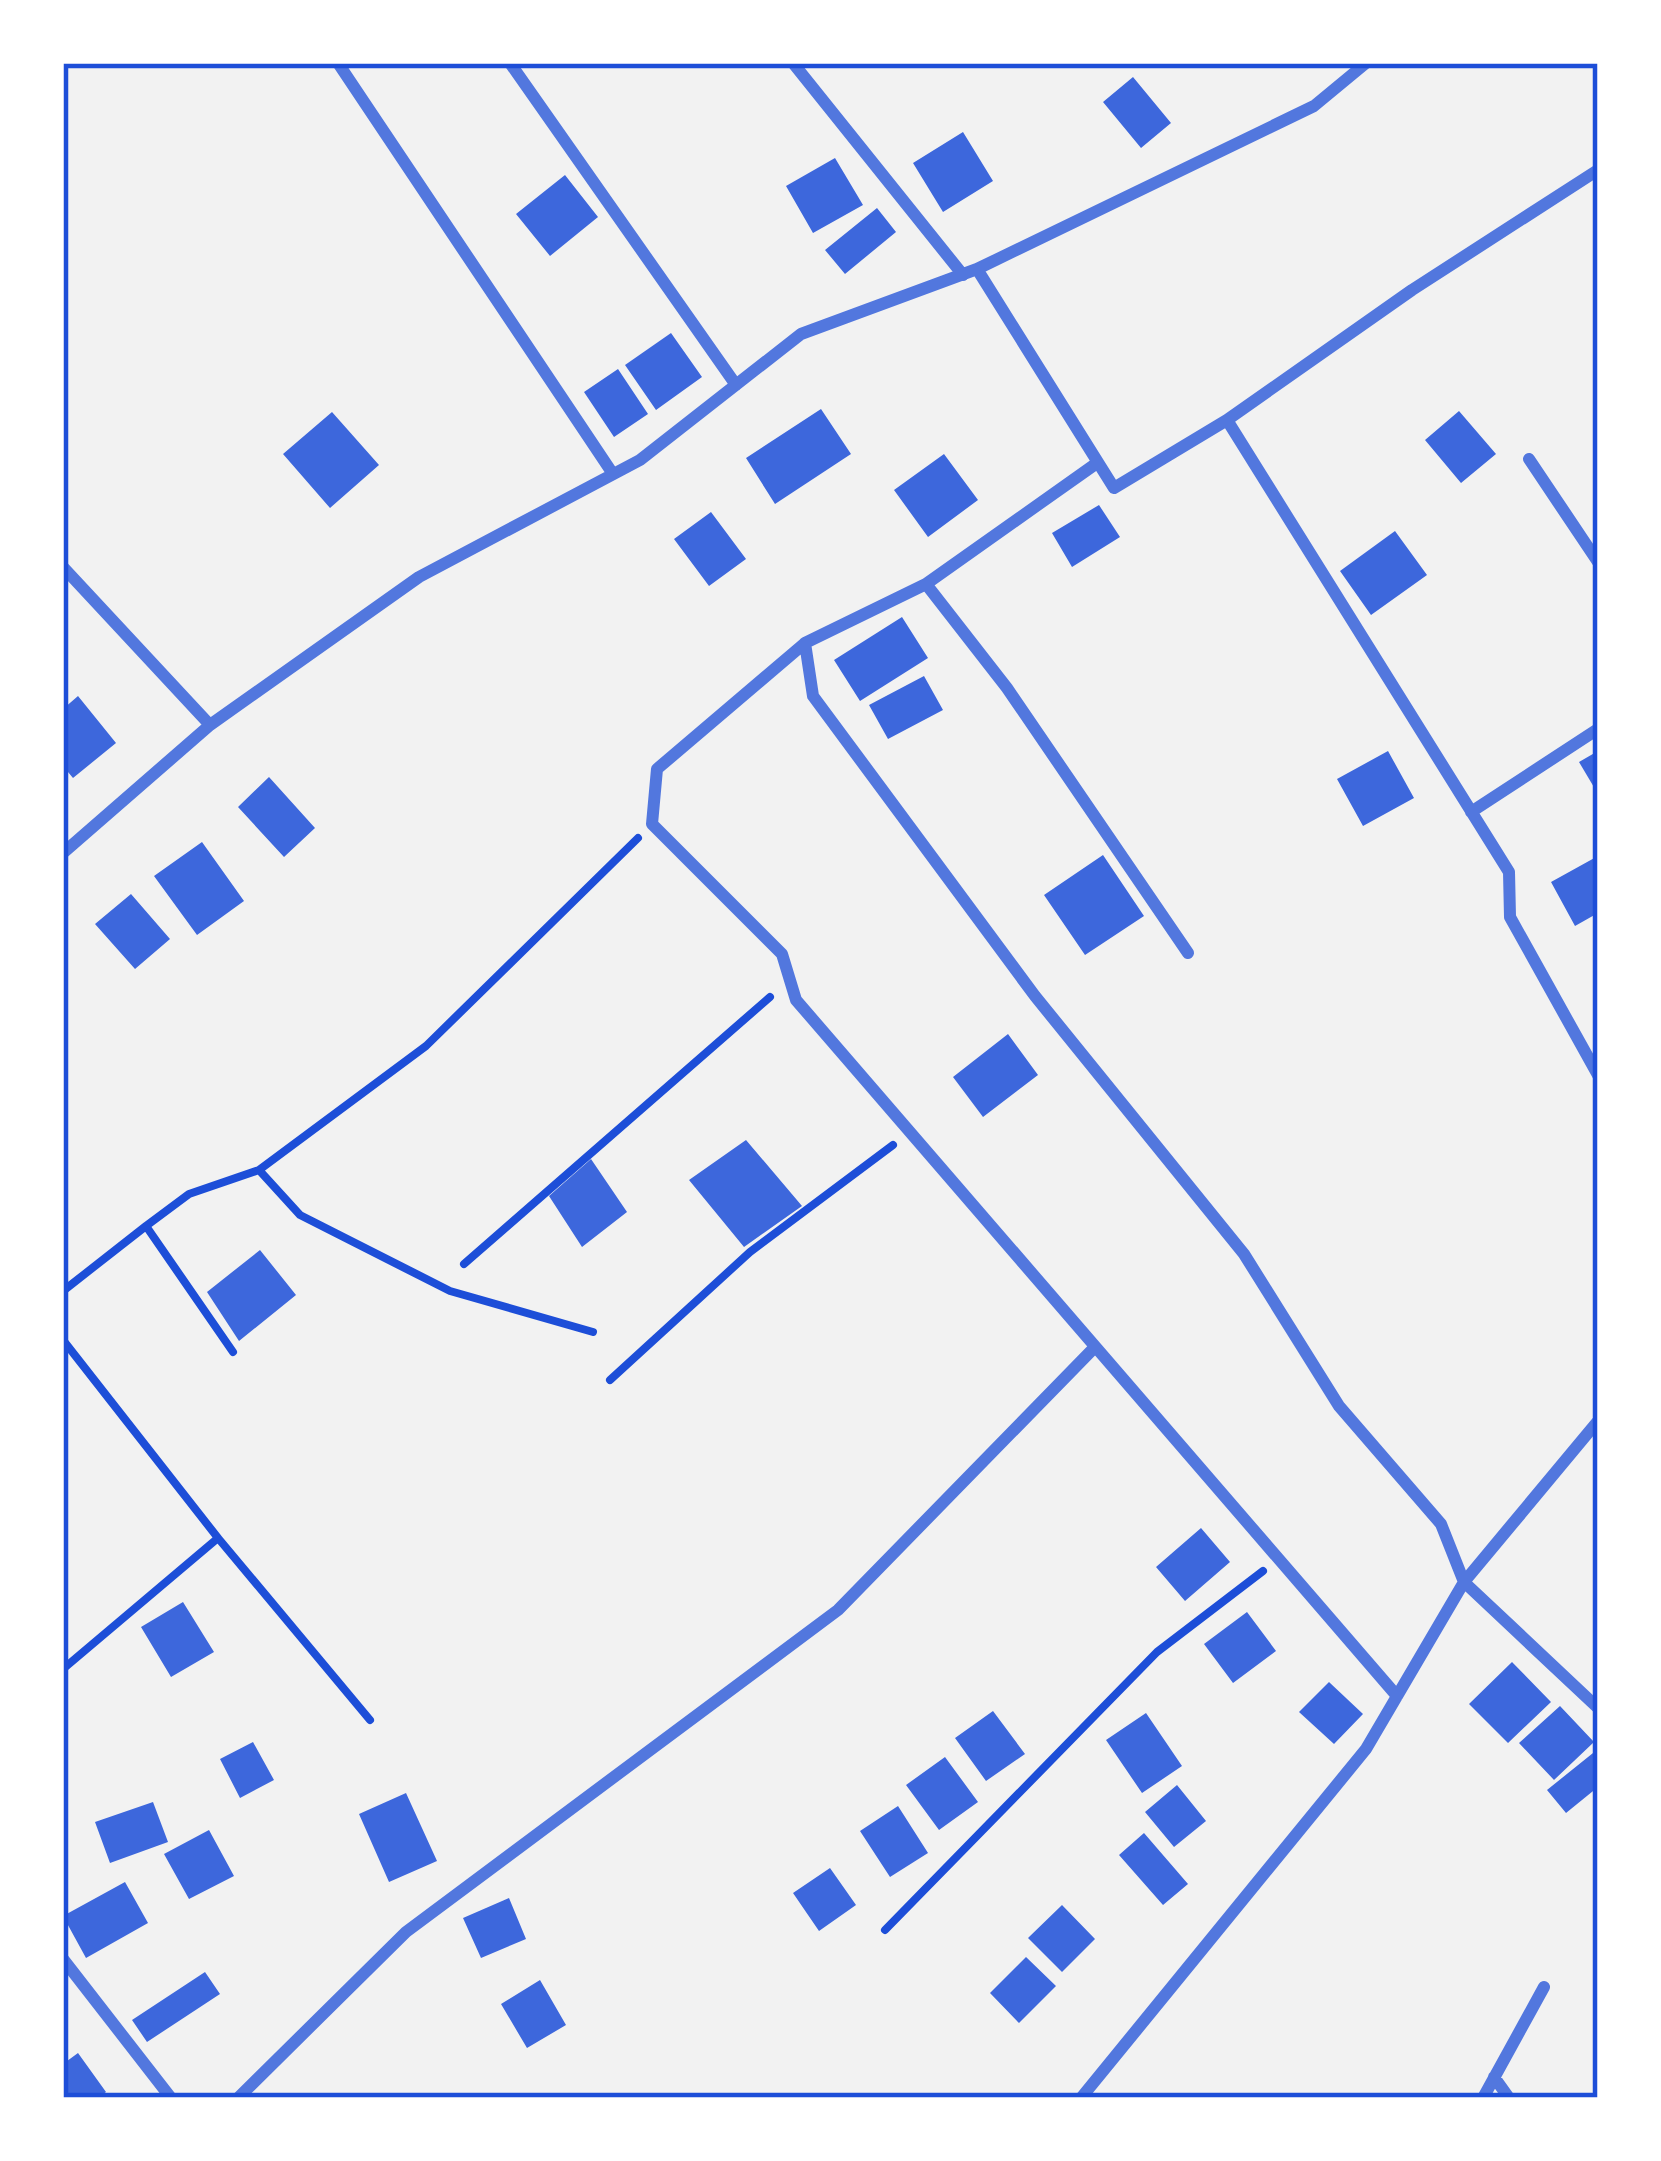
<svg xmlns="http://www.w3.org/2000/svg" width="1661" height="2161" viewBox="0 0 1661 2161" font-family="Jost,sans-serif">
<rect width="100%" height="100%" fill="#f2f2f2"/>
<path fill="#3d67dc" d="M1133 77 1171 123 1141 148 1103 102Z
M963 132 993 181 943 212 913 163Z
M835 158 863 205 813 233 786 186Z
M565 175 598 217 550 256 516 214Z
M877 208 896 232 845 274 825 250Z
M671 333 702 377 656 410 625 365Z
M618 369 648 414 614 437 584 392Z
M821 409 851 454 775 504 746 458Z
M1459 411 1496 454 1461 483 1425 440Z
M332 412 379 465 330 508 283 454Z
M944 454 978 500 928 537 894 490Z
M1099 505 1120 537 1072 567 1052 533Z
M711 512 746 559 709 586 674 539Z
M1395 531 1427 575 1371 615 1340 571Z
M902 617 928 658 860 701 834 660Z
M924 676 943 710 888 739 869 705Z
M78 696 116 743 73 778 63 766V709Z
M1388 751 1414 798 1363 826 1337 779Z
M1598 751V794L1579 762Z
M269 777 315 828 284 857 238 807Z
M202 842 244 901 197 935 154 876Z
M1103 855 1144 916 1085 955 1044 895Z
M1598 856V913L1575 926 1551 882Z
M131 894 170 939 135 969 95 924Z
M1008 1034 1038 1075 983 1117 953 1077Z
M746 1140 802 1206 744 1247 689 1180Z
M591 1159 627 1212 582 1247 549 1196Z
M260 1250 296 1295 239 1341 207 1292Z
M1201 1528 1230 1562 1185 1601 1156 1567Z
M183 1602 214 1652 171 1677 141 1627Z
M1247 1612 1276 1651 1233 1683 1204 1644Z
M1512 1662 1551 1702 1508 1743 1469 1704Z
M1329 1682 1363 1714 1334 1744 1299 1712Z
M1560 1706 1594 1742 1554 1780 1519 1743Z
M993 1711 1025 1754 986 1781 955 1738Z
M1146 1713 1182 1766 1142 1793 1106 1740Z
M253 1742 274 1780 240 1798 220 1759Z
M1598 1749V1787L1566 1813 1547 1790Z
M945 1757 978 1802 939 1830 906 1785Z
M1177 1785 1206 1821 1174 1847 1145 1812Z
M406 1793 437 1861 389 1882 359 1814Z
M153 1802 168 1842 110 1863 95 1822Z
M898 1806 928 1853 890 1877 860 1831Z
M209 1830 234 1876 189 1899 164 1854Z
M1144 1833 1188 1884 1163 1905 1119 1855Z
M830 1868 856 1905 819 1931 793 1893Z
M125 1882 148 1923 86 1958 63 1916Z
M509 1898 526 1939 481 1958 463 1918Z
M1062 1905 1095 1939 1062 1972 1028 1938Z
M1026 1957 1056 1986 1019 2023 990 1993Z
M205 1972 220 1994 147 2042 132 2020Z
M540 1980 566 2025 527 2048 501 2004Z
M78 2053 106 2092 98 2098H63V2064Z"/>
<g fill="none" stroke-linecap="round" stroke-linejoin="round">
<path stroke="#1d4ed8" stroke-width="8" d="M259 1170 426 1046 638 838
M146 1226 189 1194 259 1170 300 1215 450 1291 593 1332
M464 1264 770 997
M63 1291 146 1226 233 1352
M63 1340 218 1538 63 1669
M610 1380 750 1252 893 1145
M218 1538 370 1720
M885 1930 1157 1652 1263 1571"/>
<path stroke="#5277de" stroke-width="12" d="M338 63 613 474
M510 63 736 385
M793 63 963 275
M977 269 1114 488 1227 420 1509 872 1510 917 1598 1075
M1227 420 1412 290 1598 170
M1529 459 1598 562
M63 567 210 725
M926 584 1097 463
M805 643 657 769 652 824 782 954 796 1000 1397 1696
M1471 812 1598 729
M63 853 210 725 419 577 640 460 801 334 977 269 1314 106 1366 63
M1188 953 1007 688 926 584 805 643 813 696 1035 996 1244 1254 1339 1406 1441 1524 1464 1582 1598 1708
M63 1959 171 2098
M1494 2077 1509 2098
M238 2098 406 1932 838 1610 1094 1348
M1081 2098 1366 1749 1464 1582 1598 1421
M1483 2098 1544 1987"/>
</g>
<rect width="1661" height="2161" fill="none" stroke="#ffffff" stroke-width="132"/>
<rect x="66" y="66" width="1529" height="2029" fill="none" stroke="#1d4ed8" stroke-width="4.5"/>
</svg>
